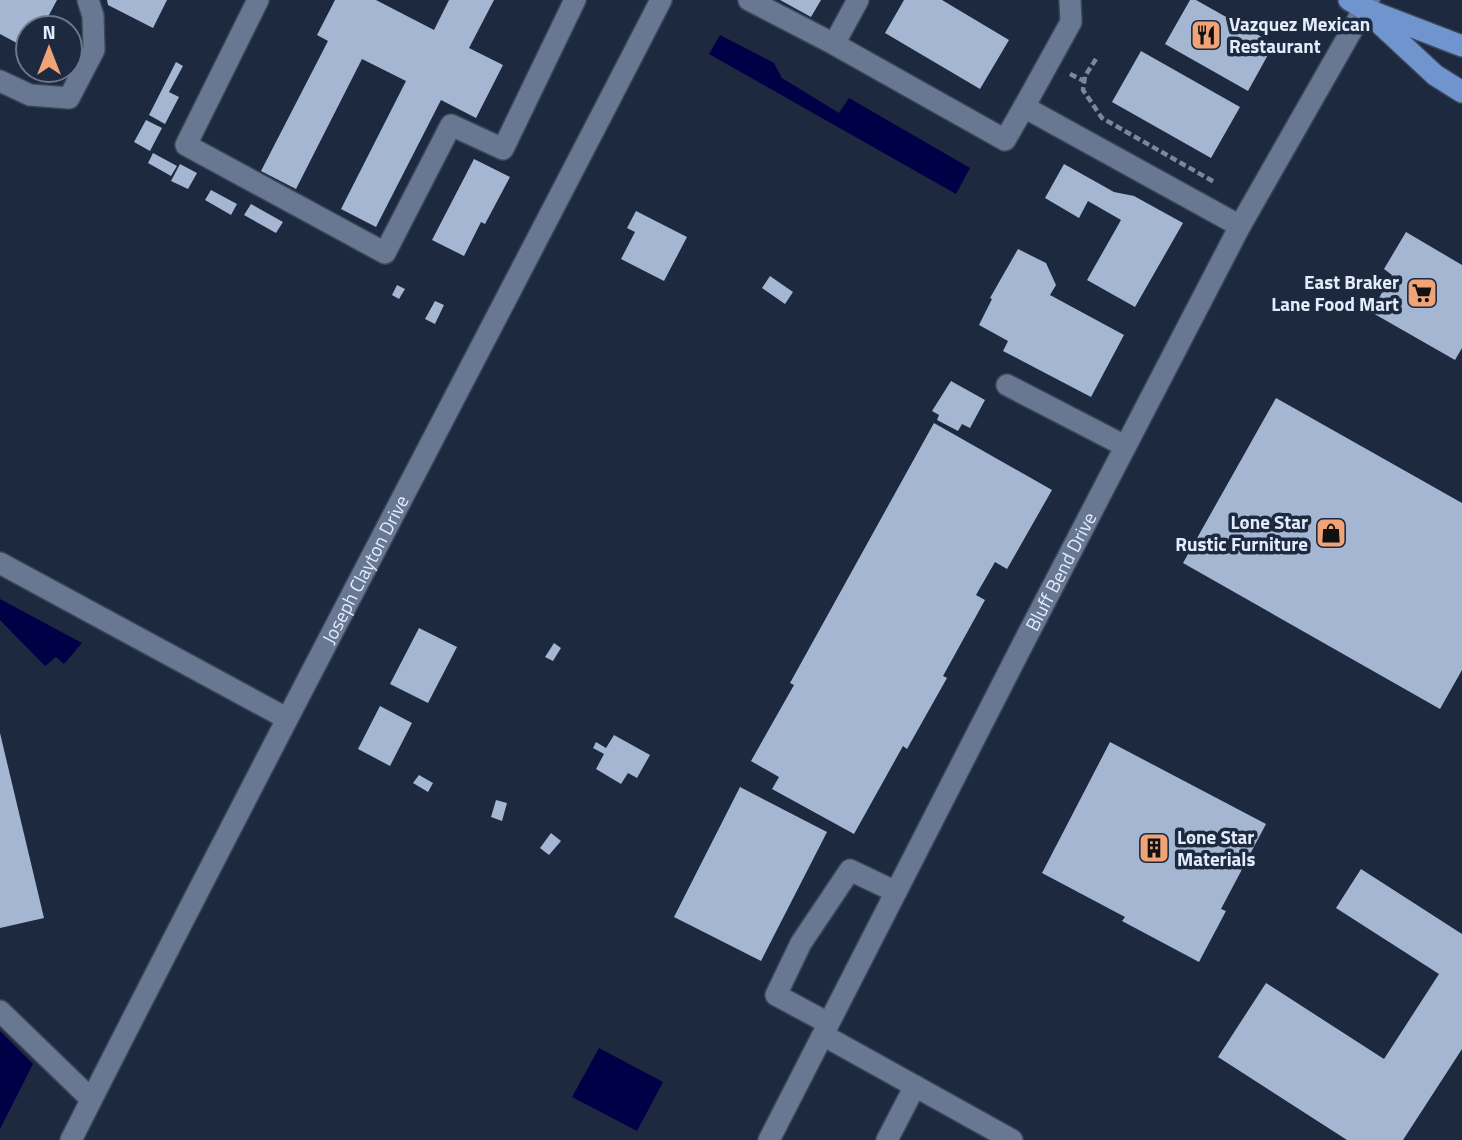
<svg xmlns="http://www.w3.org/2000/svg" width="1462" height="1140" viewBox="0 0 1462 1140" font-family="'Titillium Web',sans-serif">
<rect width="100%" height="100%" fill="#1c293f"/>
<path fill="#000046" d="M720 35 774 63 782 78 839 113 849 98 970 168 956 194 709 54Z
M0 599 82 643 64 664 56 657 45 666 0 620Z
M0 1031 33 1064 0 1129Z
M599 1048 663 1082 637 1131 572 1097Z"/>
<path fill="#a5b6d3" d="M0 0H57L42 28H28V49L0 34Z
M107 0H167L153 28 108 5Z
M335 0H376L434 30 449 0H494L469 48 503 65 476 118 441 100 376 227 341 209 406 81 362 59 296 189 261 171 328 41 317 35Z
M780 0H821L811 17Z
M904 0H942L1009 40 980 89 885 33Z
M1190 0H1196L1274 44 1248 91 1165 44Z
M1141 51 1240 107 1211 158 1112 102Z
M176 62 183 66 169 92 179 97 165 124 149 115Z
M146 120 162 128 150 151 134 142Z
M153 153 177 166 171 176 148 163Z
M474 159 510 177 485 224 481 222 464 256 432 240Z
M180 164 197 173 188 189 171 181Z
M1064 164 1114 192 1134 196 1183 223 1135 307 1087 280 1121 220 1088 201 1079 218 1045 198Z
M211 190 237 204 231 215 205 200Z
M251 204 283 222 276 233 244 215Z
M636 211 687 237 664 281 621 259 635 232 627 228Z
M1406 232 1462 265V348L1455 360 1371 312 1392 275 1384 269Z
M1018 249 1046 263 1056 285 1050 295 1124 335 1091 397 1003 351 1008 341 979 325 992 299 990 298Z
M770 276 793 292 785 304 762 288Z
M397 285 405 289 399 299 392 295Z
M435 301 444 305 435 324 425 319Z
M951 381 985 400 970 428 962 424 958 431 937 420 939 415 932 411Z
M1276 398 1462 503V670L1440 709 1183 563Z
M934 423 1052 490 1007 569 995 562 976 595 985 600 943 676 947 678 907 749 903 746 854 834 772 789 779 777 751 761 794 685 790 683Z
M419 628 457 647 428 703 390 684Z
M554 643 561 648 553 661 545 657Z
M380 706 412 723 390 766 358 749Z
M0 733 44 918 0 928Z
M614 735 650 755 637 778 628 773 621 784 596 769 604 754 593 748 596 742 606 748Z
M1110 742 1266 824 1221 909 1226 911 1199 962 1122 921 1125 917 1042 873Z
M419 775 433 783 428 792 413 783Z
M740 787 827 832 761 961 674 917Z
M496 800 507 803 502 821 491 817Z
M551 833 561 841 549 855 540 848Z
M1361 869 1462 934V1049L1403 1140H1347L1218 1057 1266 983 1384 1059 1439 974 1336 908Z"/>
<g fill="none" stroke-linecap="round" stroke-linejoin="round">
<g stroke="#3b4659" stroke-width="24">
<g id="minor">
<path d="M258 0 186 145 385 253 451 125 503 149 575 0"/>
<path d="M749 0 834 44 858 0"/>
<path d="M1070 0 1071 22 1024 107 1240 226"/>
<path d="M834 44 1005 140 1024 107"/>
<path d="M0 81 30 95 69 98 94 50 93 16 88 0"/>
<path d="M1007 385 1125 446"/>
<path d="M0 563 286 718"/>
<path d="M0 1011 91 1099"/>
<path d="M828 1023 776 995 801 943 850 870 896 892"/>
<path d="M823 1035 1012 1140"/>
<path id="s1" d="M71 1140C264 758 465 381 661 0"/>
<path id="s2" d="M769 1140 1027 636 1240 226 1369 0"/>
<path d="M887 1140 915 1086"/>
</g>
</g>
<g stroke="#3b4659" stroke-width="24">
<path id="major" d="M1349 0 1363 8 1462 46
M1363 8 1435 75 1462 92"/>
</g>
<path stroke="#7c879a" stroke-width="4.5" stroke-dasharray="7 3.5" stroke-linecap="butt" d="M1096 59 1085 76 1083 90 1102 118 1216 183
M1070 74 1084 81"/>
<use href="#minor" stroke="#687893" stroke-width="21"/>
<use href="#major" stroke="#7094ce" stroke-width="21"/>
</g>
<defs>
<g id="restaurant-square" transform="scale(1.575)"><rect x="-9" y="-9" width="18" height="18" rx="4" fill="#efa377" stroke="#1c293f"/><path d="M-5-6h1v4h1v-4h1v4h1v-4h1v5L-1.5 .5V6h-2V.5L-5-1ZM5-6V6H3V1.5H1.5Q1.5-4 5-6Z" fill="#111"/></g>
<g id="supermarket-square" transform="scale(1.575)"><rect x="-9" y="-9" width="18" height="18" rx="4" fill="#efa377" stroke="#1c293f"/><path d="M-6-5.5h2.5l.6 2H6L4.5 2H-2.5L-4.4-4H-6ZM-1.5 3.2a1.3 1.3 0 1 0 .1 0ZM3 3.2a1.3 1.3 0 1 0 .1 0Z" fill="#111"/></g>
<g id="shop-square" transform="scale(1.575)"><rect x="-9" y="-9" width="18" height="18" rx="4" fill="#efa377" stroke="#1c293f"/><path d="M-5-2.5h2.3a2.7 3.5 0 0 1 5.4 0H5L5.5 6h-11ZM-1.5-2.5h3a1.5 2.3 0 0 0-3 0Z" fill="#111"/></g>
<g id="building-square" transform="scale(1.575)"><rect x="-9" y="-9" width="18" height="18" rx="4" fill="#efa377" stroke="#1c293f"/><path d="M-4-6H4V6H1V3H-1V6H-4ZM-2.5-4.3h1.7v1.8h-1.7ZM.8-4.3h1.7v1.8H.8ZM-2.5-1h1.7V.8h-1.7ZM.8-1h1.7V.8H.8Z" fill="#111"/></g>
</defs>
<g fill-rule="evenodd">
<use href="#restaurant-square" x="1206" y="35"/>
<use href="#supermarket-square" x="1422" y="293"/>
<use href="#shop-square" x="1331" y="533"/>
<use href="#building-square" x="1154" y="848"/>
</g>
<g text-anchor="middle" stroke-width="7" stroke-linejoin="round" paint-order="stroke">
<g font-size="19" font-weight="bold" fill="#e3ecfb" stroke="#1c293f" text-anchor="start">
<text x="1229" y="31">Vazquez Mexican<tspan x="1229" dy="22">Restaurant</tspan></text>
<text x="1399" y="289" text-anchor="end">East Braker<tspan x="1399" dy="22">Lane Food Mart</tspan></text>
<text x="1308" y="529" text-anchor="end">Lone Star<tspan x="1308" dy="22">Rustic Furniture</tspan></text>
<text x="1177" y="844">Lone Star<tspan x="1177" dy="22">Materials</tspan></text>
</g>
<g font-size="19" fill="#e3ecfb" stroke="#1c293f">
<text dy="7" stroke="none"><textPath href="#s1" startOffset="642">Joseph Clayton Drive</textPath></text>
<text dy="7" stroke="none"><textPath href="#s2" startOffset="639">Bluff Bend Drive</textPath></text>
</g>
</g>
<g transform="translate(49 49)"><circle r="33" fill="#1c293f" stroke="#6c778a" stroke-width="2"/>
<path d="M0-5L12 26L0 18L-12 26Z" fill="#efa377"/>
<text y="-10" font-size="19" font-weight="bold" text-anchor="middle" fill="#e3ecfb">N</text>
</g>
</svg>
